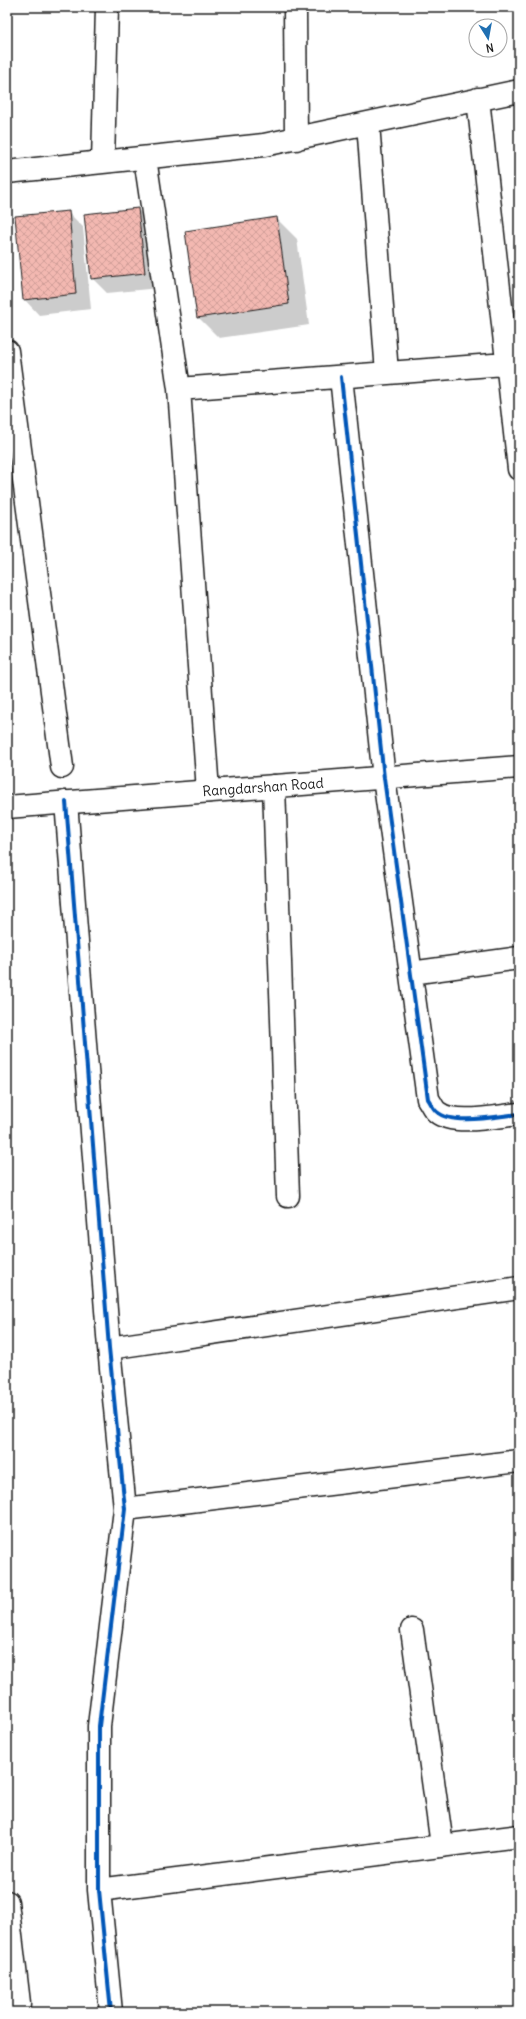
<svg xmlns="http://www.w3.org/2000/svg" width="526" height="2019" viewBox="0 0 526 2019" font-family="Delius,sans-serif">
<defs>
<pattern id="building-cross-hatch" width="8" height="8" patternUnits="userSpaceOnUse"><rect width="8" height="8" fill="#f3b8b1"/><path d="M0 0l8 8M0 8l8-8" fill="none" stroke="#d09e98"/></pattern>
</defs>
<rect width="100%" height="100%" fill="#fff"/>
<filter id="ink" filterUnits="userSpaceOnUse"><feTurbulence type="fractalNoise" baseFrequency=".025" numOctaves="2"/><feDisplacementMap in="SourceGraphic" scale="8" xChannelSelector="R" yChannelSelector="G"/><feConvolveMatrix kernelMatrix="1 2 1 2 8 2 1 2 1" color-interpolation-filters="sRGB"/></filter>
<g filter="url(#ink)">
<path fill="#0003" d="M137 209 153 224 159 288 107 293 92 278Z
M68 212 83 227 91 309 39 315 24 299Z
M276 218 297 239 309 325 219 338 198 317Z"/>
<path fill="url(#building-cross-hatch)" stroke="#1c1c1c" d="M138 208 145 273 91 279 84 214Z
M69 211 76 294 23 300 15 216Z
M277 217 289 304 197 318 185 231Z"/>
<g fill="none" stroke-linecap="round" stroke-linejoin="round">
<g stroke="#1c1c1c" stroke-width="25">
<path id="minor" d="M295 7 296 139
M478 99 519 469
M368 123 387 373
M145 158 179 389 208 791
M103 162 107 7
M7 172 264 145 519 91
M7 351 62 767
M341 377 384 778 428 1099C431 1103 433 1109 437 1112 453 1126 498 1116 519 1114
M179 389 519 363
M274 786 288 1196
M66 802 109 1348 125 1509 99 1726V1890L111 2012
M411 973 519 958
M109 1348 519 1288
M125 1509 519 1461
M412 1630 442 1845
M99 1890 519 1836
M7 1902 19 2003 18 2012"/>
</g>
<g stroke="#1c1c1c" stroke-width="25">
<path id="tertiary" d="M7 807 519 767"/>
</g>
<use href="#minor" stroke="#fff" stroke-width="22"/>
<use href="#tertiary" stroke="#fff" stroke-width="22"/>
<g stroke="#fff" stroke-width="6">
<path id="cycleway" d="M341 377 384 778 428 1099C431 1103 433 1109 437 1112 453 1126 498 1116 519 1114
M66 802 109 1348 125 1509 99 1726V1890L111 2012"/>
</g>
<use href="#cycleway" stroke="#0057b8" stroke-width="4"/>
</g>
</g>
<g text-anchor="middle" stroke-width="3" stroke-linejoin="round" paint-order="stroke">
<g font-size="14" fill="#1c1c1c" stroke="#fff">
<text transform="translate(263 787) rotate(-4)" y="5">Rangdarshan Road</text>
</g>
</g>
<rect width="526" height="2019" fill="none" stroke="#fff" stroke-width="24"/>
<rect x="12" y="12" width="502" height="1995" fill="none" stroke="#1c1c1c" stroke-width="1.5" filter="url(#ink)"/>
<g transform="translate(488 38) rotate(169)"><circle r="19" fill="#ffffff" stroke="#a4a4a4"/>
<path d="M0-3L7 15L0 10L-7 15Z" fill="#1f6fb2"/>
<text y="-6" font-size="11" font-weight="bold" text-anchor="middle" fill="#1c1c1c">N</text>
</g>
</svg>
